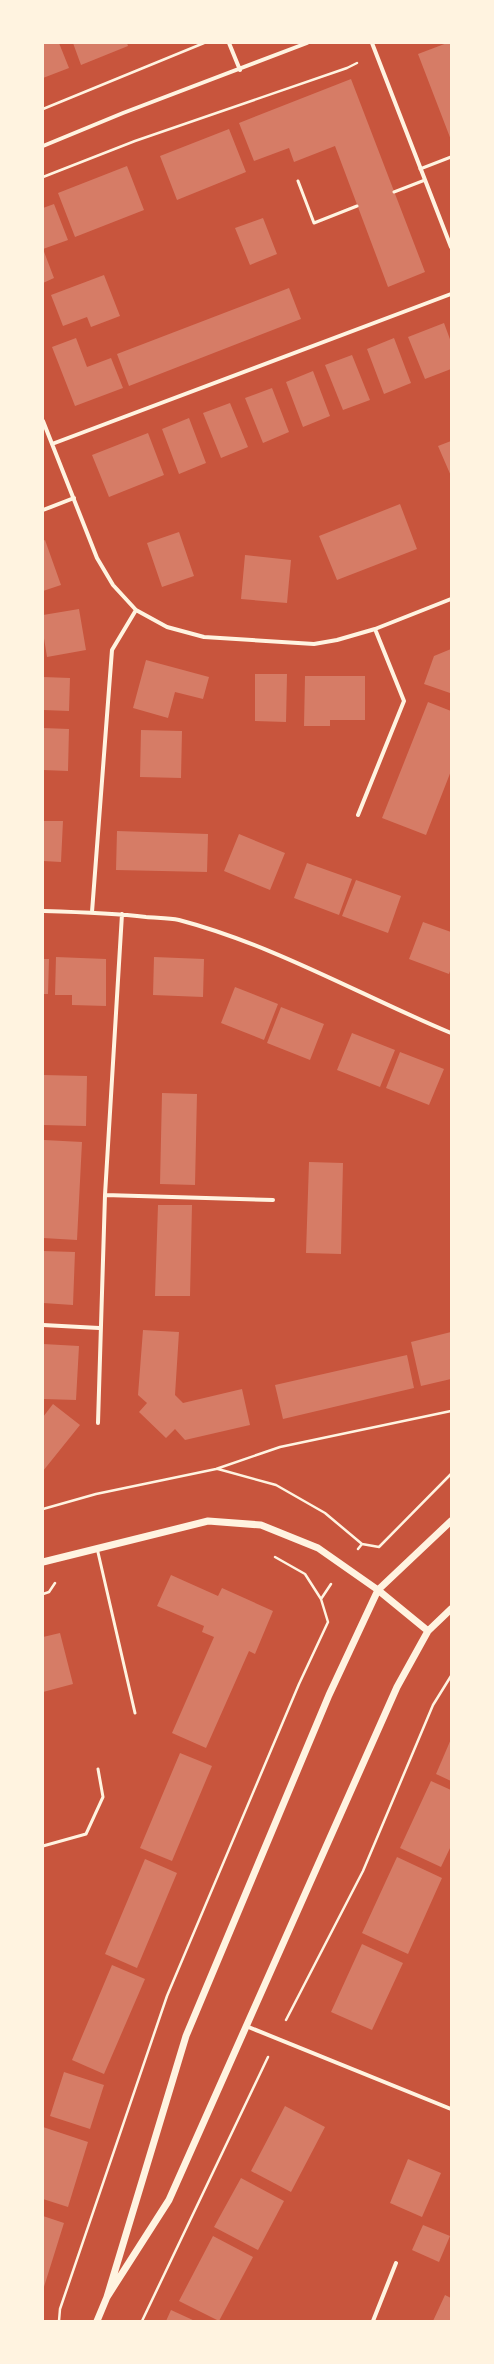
<svg xmlns="http://www.w3.org/2000/svg" width="494" height="2364" viewBox="0 0 494 2364" font-family="Overpass,sans-serif">
<rect width="100%" height="100%" fill="#c8553d"/>
<path fill="#d67c66" d="M43 43H59L69 68 43 78Z
M73 43H127L128 46 81 65Z
M447 43H451V140L418 54Z
M351 79 425 272 388 287 335 146 294 162 289 148 254 161 239 123Z
M229 129 246 172 177 200 160 156Z
M127 166 144 210 75 237 58 193Z
M54 204 68 240 43 249 54 278 43 283V208Z
M263 218 277 254 250 265 235 228Z
M104 275 120 316 91 327 87 317 63 326 51 295Z
M289 288 301 319 129 386 117 354Z
M444 323 451 342V369L425 379 408 337Z
M76 338 87 367 111 358 123 388 75 406 52 347Z
M394 338 411 383 384 394 367 349Z
M352 355 370 400 343 410 325 365Z
M313 371 330 416 303 427 286 382Z
M272 388 289 432 263 443 245 398Z
M230 403 248 447 221 458 203 413Z
M189 418 206 463 179 474 162 429Z
M148 433 164 475 109 497 92 455Z
M451 441V476L438 446Z
M400 504 417 549 337 580 319 536Z
M179 532 194 576 162 587 147 543Z
M45 540 61 585 43 591V541Z
M245 555 291 560 287 603 241 599Z
M79 609 86 650 47 657 43 632V615Z
M451 649V689L450 693 424 684 434 656Z
M146 660 209 677 203 699 175 692 168 718 133 708Z
M255 674H287L286 722 255 721Z
M305 676H365V720H330V726H304Z
M43 677 70 678 69 711 43 710Z
M428 702 451 711V771L426 835 382 818Z
M43 728 69 729 68 771 43 770Z
M141 730 182 731 181 778 140 777Z
M43 821H63L61 862 43 861Z
M117 831 208 834 207 872 116 870Z
M239 834 285 853 270 890 224 871Z
M307 863 352 879 339 915 294 898Z
M356 880 401 896 388 933 342 916Z
M423 922 451 932V968L449 974 409 959Z
M56 957 106 959V1006L72 1005V995H55Z
M154 957 204 959 203 997 153 995Z
M43 959H49L48 994H43Z
M235 987 278 1004 264 1040 221 1023Z
M281 1007 324 1024 310 1060 267 1043Z
M352 1033 395 1050 380 1087 337 1070Z
M400 1052 444 1069 429 1105 386 1088Z
M43 1075 87 1076 86 1126 43 1125Z
M162 1093 197 1094 195 1185 160 1184Z
M44 1140 82 1142 77 1240 43 1238Z
M309 1162 343 1163 341 1254 306 1253Z
M158 1205H192L190 1296H155Z
M43 1251 75 1252 73 1305 43 1303Z
M143 1330 179 1332 175 1395 183 1403 242 1389 250 1425 185 1440 175 1429 166 1438 139 1412 147 1403 138 1395Z
M451 1332V1379L421 1386 411 1342Z
M43 1344 79 1346 76 1400 43 1399Z
M407 1355 414 1388 283 1419 275 1385Z
M53 1404 80 1425 43 1471V1417Z
M171 1575 218 1596 222 1588 273 1611 255 1654 249 1651 206 1748 172 1733 214 1637 202 1632 204 1626 157 1606Z
M60 1633 73 1684 43 1692V1637Z
M451 1739V1781L436 1774Z
M180 1753 212 1766 172 1861 140 1848Z
M431 1781 451 1790V1846L441 1867 400 1848Z
M397 1857 442 1878 408 1954 362 1933Z
M145 1859 177 1873 137 1968 105 1954Z
M362 1944 403 1963 372 2030 331 2012Z
M112 1965 145 1979 104 2074 72 2060Z
M64 2072 104 2085 90 2129 50 2116Z
M285 2106 325 2127 291 2192 251 2171Z
M43 2127 88 2142 68 2207 43 2199Z
M408 2159 441 2173 422 2217 390 2203Z
M241 2178 284 2201 258 2250 214 2227Z
M43 2216 64 2223 43 2290Z
M423 2225 450 2236 439 2262 412 2250Z
M213 2236 253 2257 219 2321 179 2301Z
M445 2295 451 2298V2321H433Z
M171 2310 195 2321H166Z"/>
<g fill="none" stroke-linecap="round" stroke-linejoin="round">
<path stroke="#fff3e0" stroke-width="2.5" d="M43 109 204 43
M43 177 135 141 347 68 357 63
M218 1469 276 1485 325 1513 362 1544
M43 1509 96 1494 216 1469 280 1447 451 1411
M358 1549 362 1544 379 1547 451 1474
M275 1557 305 1574 321 1599
M43 1594 49 1592 55 1583
M286 2020 363 1871 433 1705 451 1676
M59 2321 60 2309 167 1996 299 1684 328 1622 321 1599 331 1584
M142 2321 268 2057"/>
<path stroke="#fff3e0" stroke-width="3" d="M420 169 451 157
M298 181 314 223 357 206
M394 192 425 180
M97 1548 135 1713
M43 1846 86 1834 103 1797 98 1769"/>
<path stroke="#fff3e0" stroke-width="4" d="M229 43 240 70
M372 43 451 247
M43 146 123 113 307 43
M43 421 97 558 113 585 136 610 167 627 204 637 314 644 337 640 375 629 451 599
M52 444 451 294
M43 510 74 498
M358 815 404 701 375 629
M43 911C77 912 112 913 146 917 157 918 169 918 179 920 274 945 362 996 451 1033
M92 912 112 650 136 610
M105 1195 273 1200
M43 1325 99 1328
M98 1423 105 1195 122 914
M246 2026 451 2109
M373 2321 396 2263"/>
<path stroke="#fff3e0" stroke-width="7" d="M43 1562 208 1521 261 1525 318 1548 378 1590 428 1631
M107 2297 186 2036 329 1695 378 1590 451 1521
M97 2321 107 2297 169 2200 397 1687 428 1631 451 1609"/>
</g>
<rect width="494" height="2364" fill="none" stroke="#fff3e0" stroke-width="88"/>
</svg>
